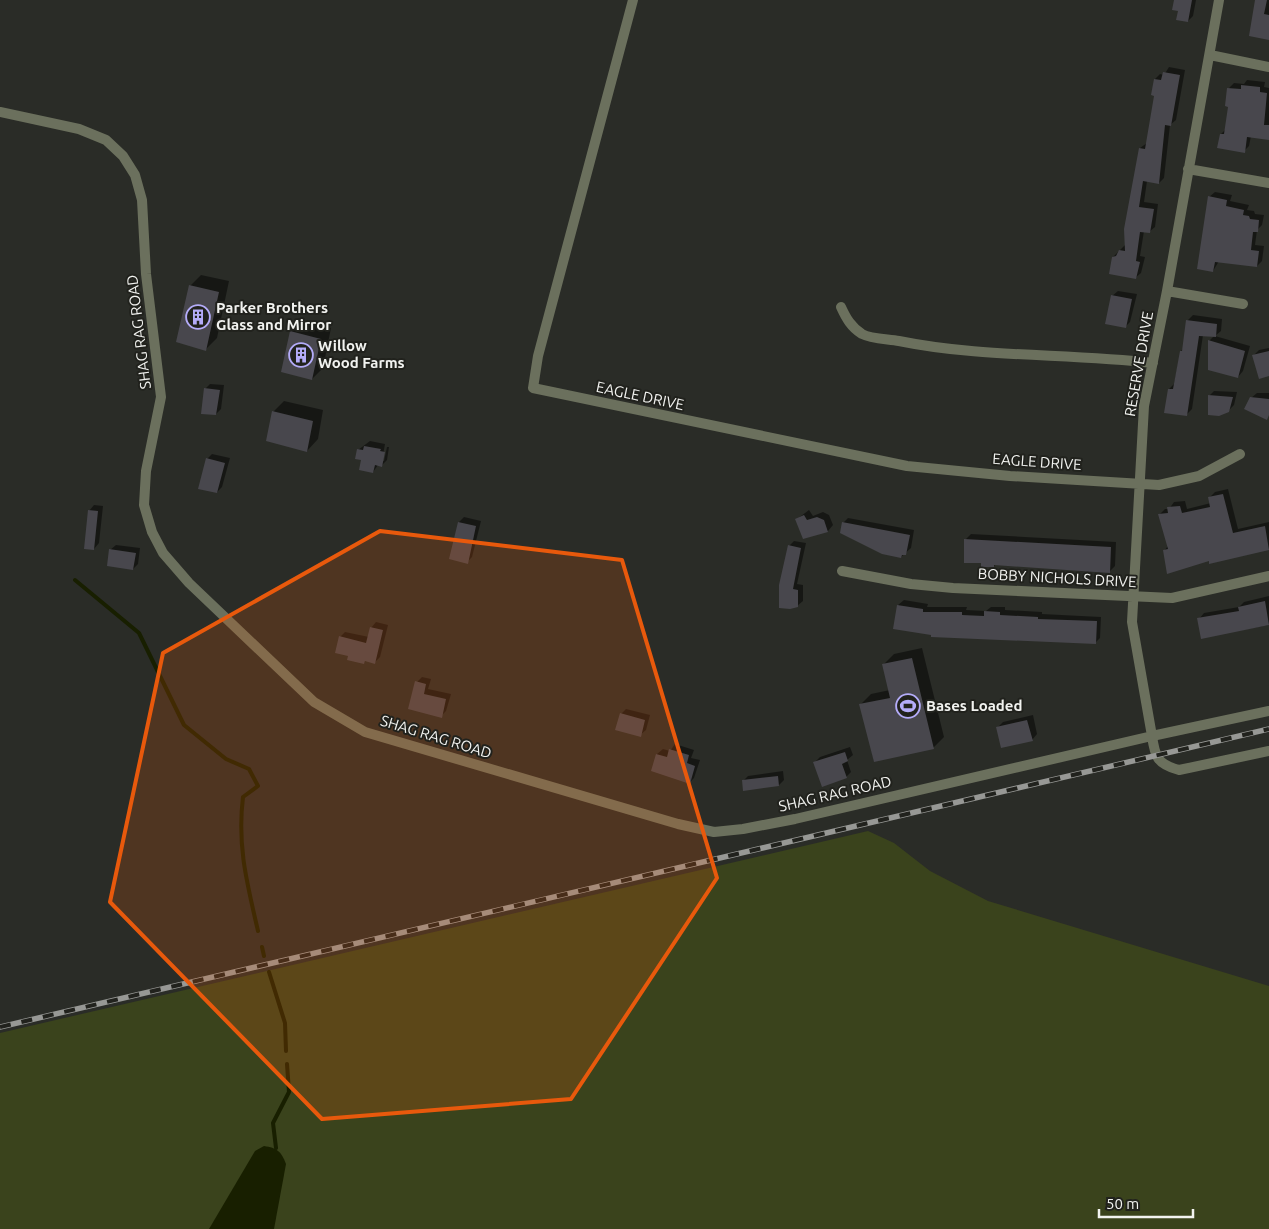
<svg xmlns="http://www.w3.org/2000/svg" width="1269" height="1229" viewBox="0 0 1269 1229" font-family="Ubuntu,sans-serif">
<rect width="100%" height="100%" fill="#2a2c27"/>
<path fill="#3a431c" d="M868 831 894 843 930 871 988 901 1269 986V1229H0V1033Z"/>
<path fill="#181f00" d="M264 1146C277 1148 281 1151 286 1164L274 1229H209L255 1151Z"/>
<path fill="#0007" d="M1176 0H1196L1193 16 1188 21 1179 10Z
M1257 0H1269V39Z
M1169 67 1185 70 1176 120 1170 125 1164 178 1159 183 1147 181 1144 202 1158 204 1155 227 1149 232 1144 231 1140 256 1145 257 1141 273 1135 278 1113 257 1125 245 1140 148 1147 143 1156 95 1155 79 1160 74 1164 75Z
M1247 80 1265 82 1264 87 1269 88V139L1251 136 1249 146 1244 151 1221 134 1226 129 1230 106 1229 88 1234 83 1244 84Z
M1215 192 1232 195 1230 201 1249 205 1247 210 1254 211 1255 214 1264 215 1262 225 1257 230 1255 245 1264 246 1262 261 1257 266 1219 261 1213 271 1209 197Z
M201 275 229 281 217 338 206 349 190 286Z
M1118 291 1137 294 1130 322 1125 327 1112 296Z
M1193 315 1222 319 1221 331 1215 336 1250 346 1243 371 1238 377 1209 341 1214 336 1203 335 1192 409 1187 414 1169 389 1174 384 1181 351 1184 348 1187 321Z
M302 320 331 328 323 368 312 379 291 331Z
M1269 348V375L1254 355 1259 350Z
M210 384 224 385 221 409 216 414 205 389Z
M1214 391 1237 392 1234 405 1228 411 1209 396Z
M1257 393H1269V407L1251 398Z
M284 401 323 410 318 439 307 451 273 412Z
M370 441 385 444 382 461H384L387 447H389L387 460 382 465H378L373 472 362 459 358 450Z
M212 454 230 458 222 487 217 492 207 459Z
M1228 489 1238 529 1269 522V549L1210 563V559L1164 551 1168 546 1160 514 1165 509H1169L1174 502 1185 501 1187 509 1211 503 1209 498 1215 492Z
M94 505 103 506 99 543 94 549 89 511Z
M809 510 813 516 823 512 829 515 833 525 828 531 804 538 797 519Z
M464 517 481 521 472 557 467 562 459 522Z
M848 518 914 530 911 548 901 557 843 523Z
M971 534 1116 542 1115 566 1110 571 996 564 994 566 983 562 966 539Z
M794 541 806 543 797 584 803 585V601L797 606 790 608 789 546Z
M116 545 140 548 138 564 133 569 110 550Z
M1269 596V625L1202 637 1199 619 1204 613 1239 607 1244 602Z
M904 600 928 604 927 607H967L966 610 986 611 991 607H1005V610L1042 612V614L1101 617 1100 638 1095 643 932 634 898 605Z
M376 622 388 625 380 657 375 662 366 660 364 663 349 655 340 637 345 632 369 637 371 628Z
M922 648 944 737 934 747 874 761 861 704 871 694 890 690 884 664 894 654Z
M422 677 431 679 428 689 451 694 446 711 441 716 410 709 417 682Z
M626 709 650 715 646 730 640 735 621 714Z
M1033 715 1037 734 1032 740 998 727 1003 722Z
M675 744 694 750 691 758 700 760 694 778 689 783 653 770 657 754 663 749 670 751Z
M850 747 853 755 847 760 851 772 846 777 815 762 820 757Z
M783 771 784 780 779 785 743 781 748 776Z"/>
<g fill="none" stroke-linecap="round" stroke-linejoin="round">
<path stroke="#181f00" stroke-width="4" d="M75 580 139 633 184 725 226 759 249 769 258 786 243 797C237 846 247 883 258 931
M262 947 264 956
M269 972 285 1023 286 1051
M276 1148 273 1123 289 1092 287 1064"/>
</g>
<path fill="#48474d" d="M1174 0H1192L1188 22 1176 20 1178 11 1172 10Z
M1255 0H1267L1264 14 1269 15V40L1249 36Z
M1163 72 1180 75 1171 126 1165 125 1159 184 1143 181 1139 207 1154 209 1150 233 1140 232 1136 261 1140 262 1136 279 1109 274 1112 257 1116 256 1119 250 1125 251 1124 229 1139 148 1145 149 1154 96 1151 95 1154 79 1161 80Z
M1241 85 1260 87V92L1267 93 1264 125H1269V140L1247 137 1245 153 1217 148 1220 134H1224L1228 107 1225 106 1227 88 1241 89Z
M1208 196 1227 200 1226 206 1244 210 1243 215 1249 216 1250 219 1259 220 1258 232H1253L1251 250 1259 251 1257 267 1215 262 1213 272 1197 269Z
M189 285 219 292 206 351 176 342Z
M1111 295 1132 299 1126 328 1105 324Z
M1186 320 1217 324 1216 337 1199 336 1187 416 1164 413 1168 389H1173L1180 351H1182Z
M290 331 321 339 312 380 281 372Z
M1208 340 1245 351 1238 378 1208 370Z
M1269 351V376L1259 379 1252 355Z
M204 388 220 390 216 415 201 414Z
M1208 395 1233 397 1229 412 1219 416 1208 415Z
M1250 397 1269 399V415L1267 420 1244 409Z
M272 411 313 421 307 452 266 441Z
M364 446 381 449 380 451 385 452 382 467 375 465 373 473 359 470 361 460 355 459 357 449 363 450Z
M206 458 225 463 217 493 198 489Z
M1223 494 1233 533 1265 526 1269 550 1209 564V561L1167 574 1163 550 1168 549 1158 514 1168 513 1167 507 1180 506 1182 513 1210 507 1208 497Z
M88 510 98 511 94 550 84 549Z
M804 515 807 520 817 517 824 520 828 532 803 539 795 519Z
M458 522 476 526 468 564 449 559Z
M842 522 910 535 906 555H902L901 558 882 554 840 533Z
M964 539 1111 547 1110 573 994 565V567H981V563H964Z
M788 545 801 548 793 589 798 590V607L790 609 779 608V585Z
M109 549 136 553 133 570 107 566Z
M1265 601 1269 625 1201 639 1197 618 1239 611 1238 607Z
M897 605 923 609V612H962V615L984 616V611L1000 612V615L1038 617V619L1097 621 1096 644 931 637V635L893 629Z
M370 627 383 630 375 664 365 661 364 664 347 660 348 656 335 653 339 636 366 643Z
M912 658 934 749 874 762 859 704 890 698 882 664Z
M415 681 426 684 424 694 446 699 442 718 408 709Z
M620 713 645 720 641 737 615 730Z
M1027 720 1033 741 1001 748 996 727Z
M669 749 689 755 687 763 695 766 690 784 651 771 656 754 667 757Z
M845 752 848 761 842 764 847 778 822 787 813 762Z
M778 776 779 786 743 791 742 780Z"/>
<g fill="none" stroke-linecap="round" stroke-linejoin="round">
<path stroke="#6b705d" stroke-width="10" d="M633 0 538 356 533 388 907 466 1010 476 1159 485 1199 476 1240 454
M1219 0 1167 291 1144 406 1132 622 1152 736 1269 711
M1210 55 1269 67
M0 112 79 129 106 140 123 156 135 175 142 200 146 274 161 397 146 471 144 505 152 532 163 553 189 583 314 702 365 732 678 824 714 832 743 829 795 819 1152 736C1155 757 1157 764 1179 770L1269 751
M1188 169 1269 183
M1167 291 1243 304
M841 307C846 318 851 327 862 334 871 339 888 339 899 341 982 358 1068 353 1153 363
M842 571 911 584 953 588 1172 598 1269 576"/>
<g stroke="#979895" stroke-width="5.5">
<path id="rail" d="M0 1027 1269 729"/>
</g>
<use href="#rail" stroke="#21221d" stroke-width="4" stroke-dasharray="11" stroke-linecap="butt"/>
</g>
<path fill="#e8590c" fill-opacity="0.2" stroke="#e8590c" stroke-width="4" stroke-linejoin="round" d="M380 531 622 560 717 878 571 1099 322 1119 110 902 163 653Z"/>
<defs>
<g id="building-ring" transform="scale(1.25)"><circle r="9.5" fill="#21221d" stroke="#b4acf9" stroke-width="1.5"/><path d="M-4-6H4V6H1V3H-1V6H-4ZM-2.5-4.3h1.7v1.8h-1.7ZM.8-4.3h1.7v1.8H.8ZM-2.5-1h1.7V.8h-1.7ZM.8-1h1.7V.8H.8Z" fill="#b4acf9"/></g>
<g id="stadium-ring" transform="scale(1.25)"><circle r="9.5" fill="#21221d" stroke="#b4acf9" stroke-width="1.5"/><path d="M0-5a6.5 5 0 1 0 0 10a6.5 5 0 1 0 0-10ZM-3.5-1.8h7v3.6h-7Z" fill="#b4acf9"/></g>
</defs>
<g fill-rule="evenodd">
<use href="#building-ring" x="198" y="317"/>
<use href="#building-ring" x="301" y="355"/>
<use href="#stadium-ring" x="908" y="706"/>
</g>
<g text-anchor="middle" stroke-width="4" stroke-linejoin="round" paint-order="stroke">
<g font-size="15" font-weight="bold" fill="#f2f3f0" stroke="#21221d" text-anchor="start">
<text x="216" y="313">Parker Brothers<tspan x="216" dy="17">Glass and Mirror</tspan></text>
<text x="318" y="351">Willow<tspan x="318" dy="17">Wood Farms</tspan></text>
<text x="926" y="711">Bases Loaded</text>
</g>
<g font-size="15" fill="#f2f3f0" stroke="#21221d">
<text transform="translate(139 332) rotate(-97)" y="5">SHAG RAG ROAD</text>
<text transform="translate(1139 364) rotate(-80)" y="5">RESERVE DRIVE</text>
<text transform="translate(640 396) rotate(12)" y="5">EAGLE DRIVE</text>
<text transform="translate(1037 462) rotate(4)" y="5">EAGLE DRIVE</text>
<text transform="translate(1057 578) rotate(3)" y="5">BOBBY NICHOLS DRIVE</text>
<text transform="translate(436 737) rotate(17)" y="5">SHAG RAG ROAD</text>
<text transform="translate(835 794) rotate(-13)" y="5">SHAG RAG ROAD</text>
</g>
</g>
<path d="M1099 1209v8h94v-8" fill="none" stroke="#f2f3f0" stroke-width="2.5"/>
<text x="1106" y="1209" font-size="15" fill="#f2f3f0" stroke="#21221d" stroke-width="4" paint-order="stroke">50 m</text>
</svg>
